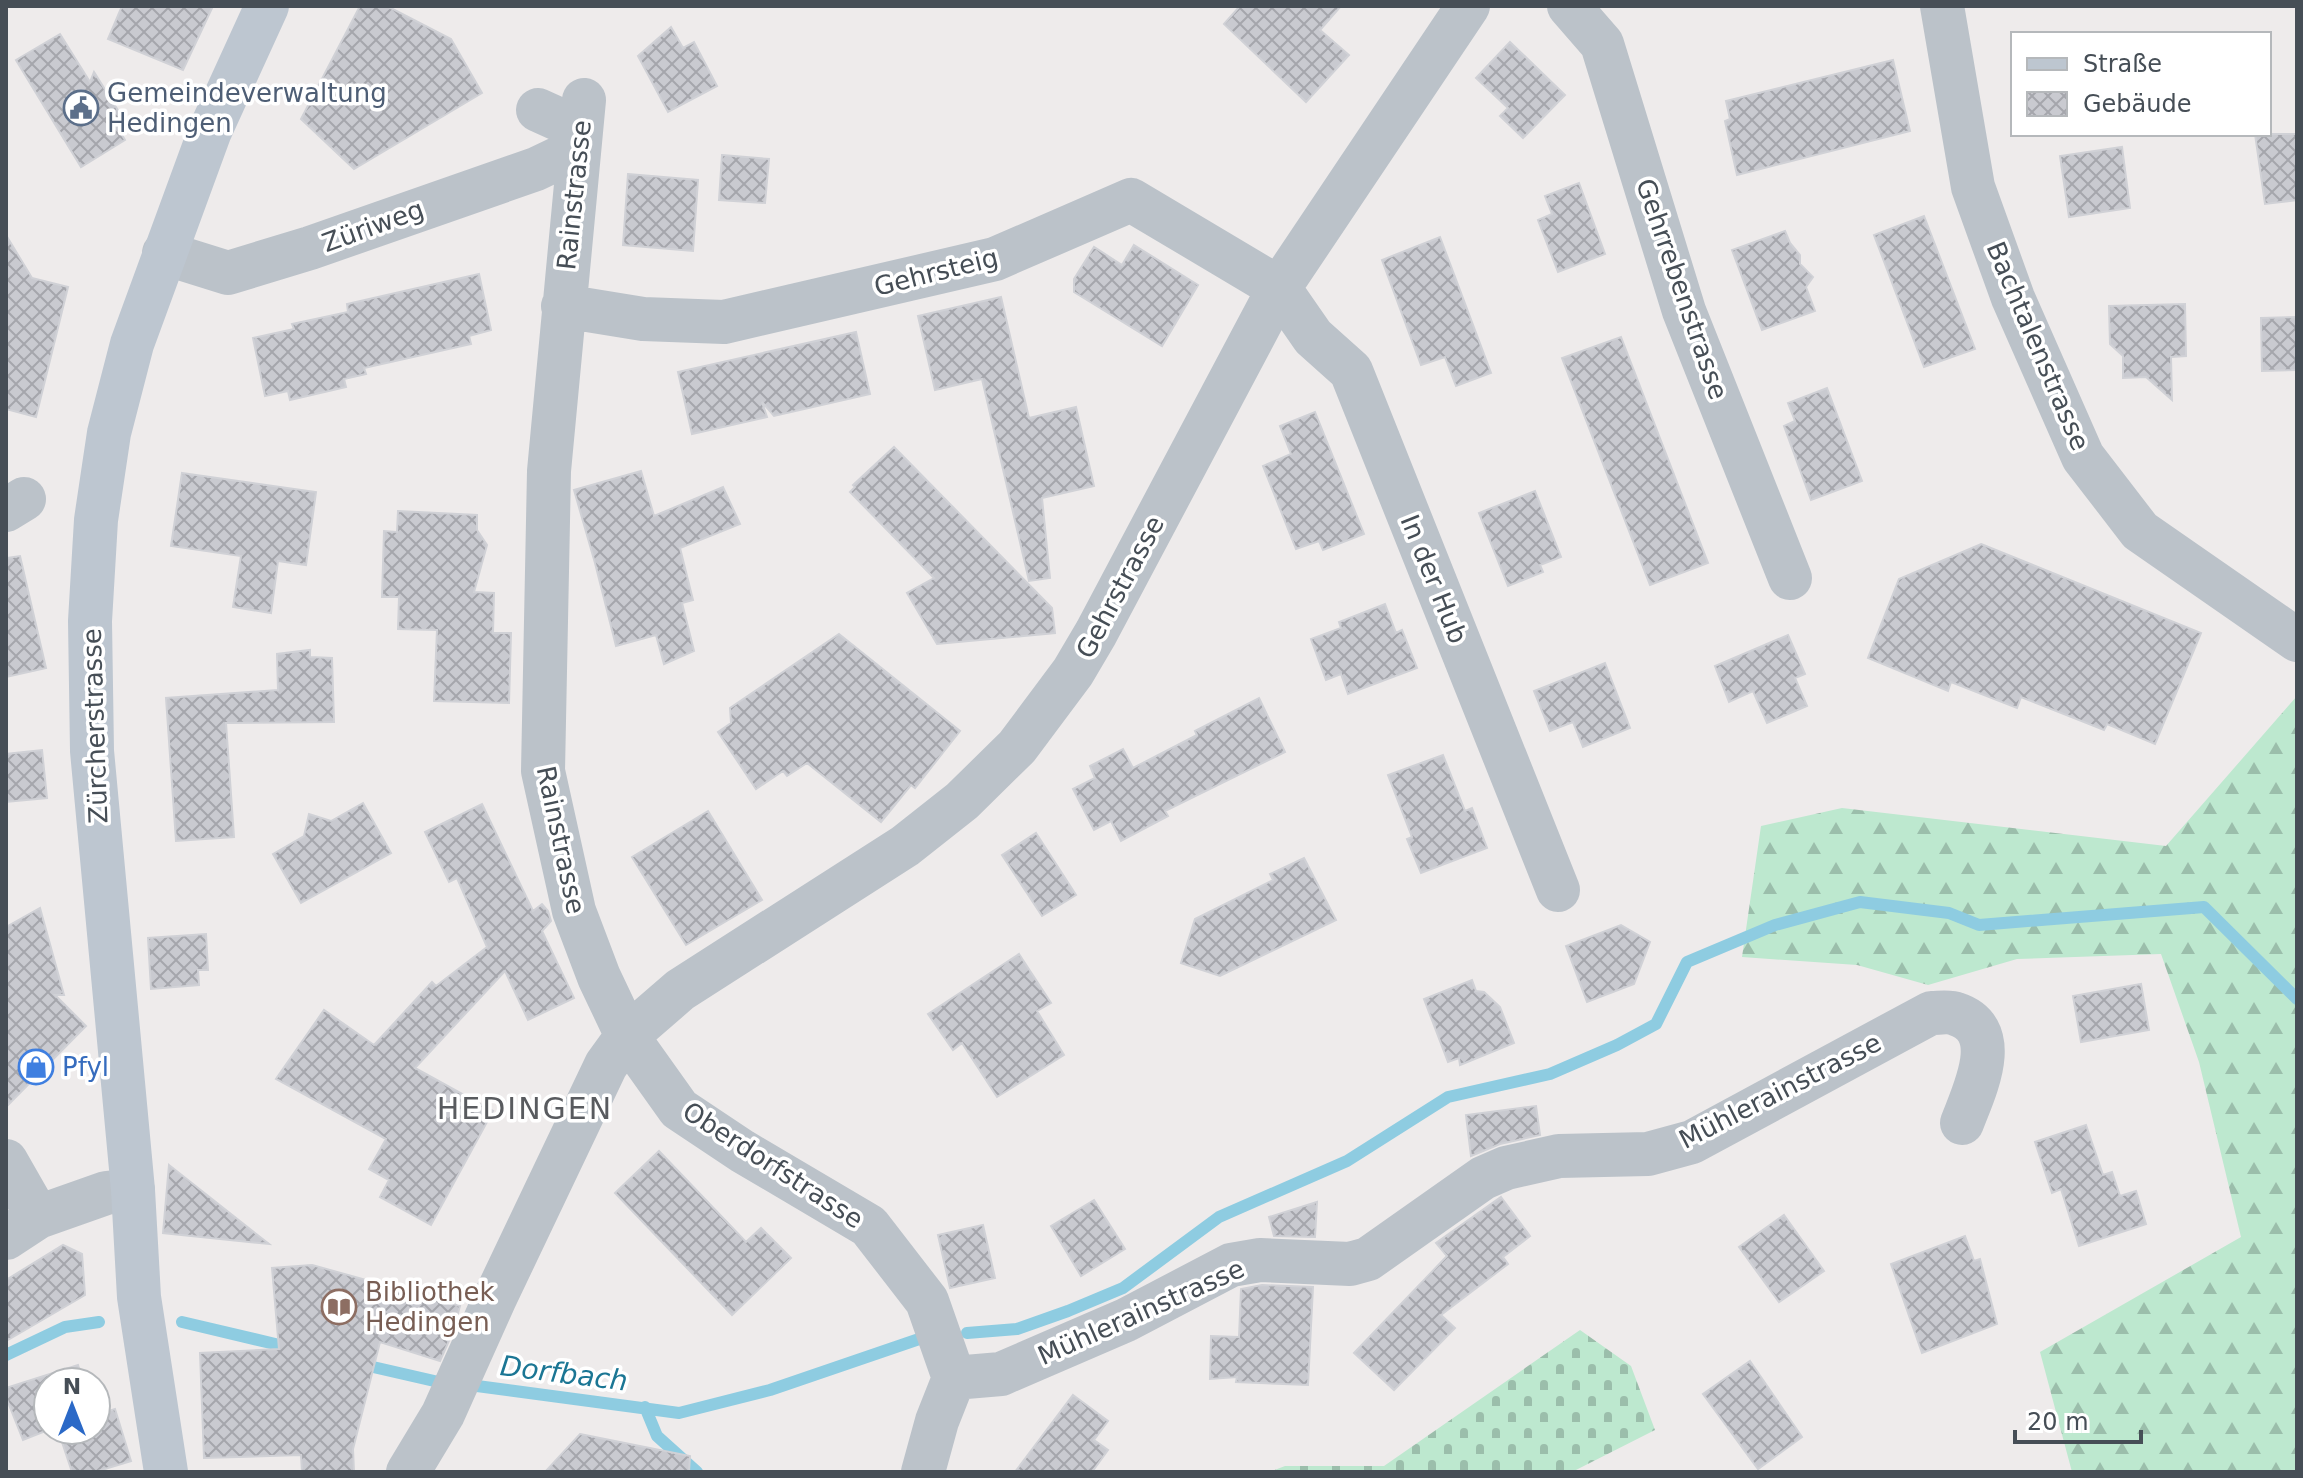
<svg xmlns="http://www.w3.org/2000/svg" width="2303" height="1478" viewBox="0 0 2303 1478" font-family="'DejaVu Sans',sans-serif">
<defs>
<pattern id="forest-firs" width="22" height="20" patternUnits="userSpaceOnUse" patternTransform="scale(2)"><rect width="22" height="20" fill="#bde8cf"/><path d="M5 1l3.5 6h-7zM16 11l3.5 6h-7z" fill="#9bbeab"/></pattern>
<pattern id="cemetery-stones" width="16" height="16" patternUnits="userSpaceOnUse" patternTransform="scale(2)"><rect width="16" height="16" fill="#bde8cf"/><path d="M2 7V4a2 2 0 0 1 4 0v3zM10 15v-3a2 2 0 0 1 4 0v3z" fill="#9bbeab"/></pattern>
<pattern id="building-cross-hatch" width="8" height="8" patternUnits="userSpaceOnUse" patternTransform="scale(2)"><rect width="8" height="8" fill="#c9cad0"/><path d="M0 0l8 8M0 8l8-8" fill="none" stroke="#a5a6ac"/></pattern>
</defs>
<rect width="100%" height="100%" fill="#eeebeb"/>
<path fill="url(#forest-firs)" d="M2297 696V1472H2072L2040 1352 2241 1237 2199 1062 2161 954 2017 959 1928 985 1857 965 1742 957 1761 826 1842 808 2166 846Z"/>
<path fill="url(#cemetery-stones)" d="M1580 1330 1631 1366 1655 1430 1572 1472H1269L1285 1466H1384Z"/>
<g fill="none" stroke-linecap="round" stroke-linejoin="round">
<path stroke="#8ecce1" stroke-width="12" d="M182 1322 292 1348
M967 1333 1017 1329 1068 1311 1123 1288 1219 1217 1347 1161 1448 1097 1550 1074 1617 1045 1656 1024 1687 962 1775 925 1860 902 1949 913 1979 925 2204 907 2297 999
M6 1355 65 1327 99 1322
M360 1364 443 1383
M477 1386 679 1413 770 1390 925 1337
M645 1407 657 1436 697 1472"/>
</g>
<path fill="url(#building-cross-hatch)" stroke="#d0d1d6" stroke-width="2" d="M122 6H213L183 70 108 39Z
M360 6H387L451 39 482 93 354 169 301 119Z
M1240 6H1341L1320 30 1349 55 1306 102 1224 24Z
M671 27 683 48 694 42 717 86 668 112 638 56Z
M60 34 90 82 94 72 124 120 116 125 125 140 81 167 16 60Z
M1510 42 1565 95 1523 138 1500 116 1508 108 1476 78Z
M1893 60 1910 131 1737 175 1725 121 1730 119 1726 101Z
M2255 134H2297V200L2265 204Z
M2122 147 2130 208 2069 217 2060 156Z
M722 155 769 159 765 203 719 200Z
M628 174 698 180 693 251 623 245Z
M1579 183 1605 254 1558 272 1538 220 1552 214 1545 196Z
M1924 216 1975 349 1924 367 1874 235Z
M1785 231 1790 243 1800 255V264L1813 277 1806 287 1815 311 1762 330 1732 250Z
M6 235 32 278 68 287 36 417 6 409Z
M1440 237 1491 373 1456 386 1445 357 1421 365 1382 260Z
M1134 245 1198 285 1162 346 1074 292V279L1094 247 1122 265Z
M479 274 491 330 469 336 471 344 364 368 366 374 344 379 346 387 290 400 288 391 265 396 253 338 294 329 292 324 348 312 347 304Z
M1001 297 1029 418 1076 407 1094 486 1042 498 1050 578 1029 581 982 379 935 390 918 316Z
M2185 304 2186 356 2171 357 2172 400 2146 377 2123 378V356L2110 344 2109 306Z
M2297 317V370L2262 371 2261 318Z
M856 332 870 394 774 416 762 402 767 417 692 434 678 372Z
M1621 337 1708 563 1650 585 1562 358Z
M1827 388 1862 481 1811 500 1784 426 1795 421 1788 403Z
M1315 412 1364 534 1323 550 1319 541 1296 549 1263 466 1291 454 1280 426Z
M894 447 1052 608 1055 633 937 644 907 593 934 578 850 492 855 487 853 485Z
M641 471 654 516 723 487 740 524 680 548 693 600 682 603 694 651 664 664 656 635 616 646 595 563 574 490Z
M182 473 316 492 306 565 278 561 271 613 233 607 241 556 171 546Z
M1535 491 1561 557 1540 565 1543 572 1508 586 1479 513Z
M398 511 477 515V530L487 545 474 592 494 593 493 633H511L509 703 434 701 437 630 398 629 399 597H382L384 531 397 532Z
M1981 544 2201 633 2155 744 2107 724 2104 730 2021 697 2017 708 1951 682 1948 691 1868 658 1899 579Z
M20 556 46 668 6 677V558Z
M1385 604 1396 633 1402 630 1417 668 1348 694 1341 674 1326 680 1311 639 1341 628 1339 622Z
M839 634 960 731 915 788 911 785 881 822 807 763 787 776 783 771 756 789 718 732 731 723 730 708Z
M1788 635 1805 674 1795 678 1807 706 1767 723 1753 691 1729 702 1715 666Z
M310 650V657L332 658 334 722 226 723 234 837 176 841 166 698 278 690 277 654Z
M1605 663 1630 728 1583 747 1573 722 1550 731 1534 691Z
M1259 698 1285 752 1165 811 1168 816 1121 841 1111 821 1094 830 1073 789 1095 778 1090 766 1123 749 1133 768 1197 735 1195 731Z
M42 750 47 798 6 802V754Z
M1443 755 1465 811 1472 808 1487 848 1421 873 1407 839 1412 837 1388 775Z
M363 803 391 853 301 903 273 854 304 836 309 814 331 821Z
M482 804 533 911 542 904 548 911 551 921 542 931 574 998 528 1020 505 971 415 1068 493 1111 431 1225 380 1197 389 1180 369 1169 386 1139 276 1079 324 1010 374 1045 432 982 436 986 487 947 457 878 449 882 425 832Z
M708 811 762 900 686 945 632 857Z
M1036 833 1076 895 1042 916 1002 855Z
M1304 858 1336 920 1220 976 1181 963 1195 919 1273 880 1270 874Z
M40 908 64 995H55L86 1026 6 1107V927Z
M1621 925 1650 942 1634 984 1587 1002 1566 946Z
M206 934 208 970H198L199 985 151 989 148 938Z
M1019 954 1051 1003 1037 1011 1064 1055 997 1097 962 1043 953 1050 928 1014Z
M1472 980 1476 991 1484 992 1500 1007 1514 1043 1460 1065 1459 1058 1448 1062 1424 999Z
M2141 984 2149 1030 2081 1042 2073 996Z
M1536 1106 1540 1135 1500 1144 1471 1156 1466 1115Z
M2086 1125 2103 1175 2112 1172 2120 1196 2136 1191 2146 1224 2079 1246 2061 1189 2052 1193 2035 1142Z
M659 1151 746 1242 761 1228 791 1258 732 1315 615 1193Z
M169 1165 269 1244 163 1233Z
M1501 1197 1530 1236 1503 1257 1508 1264 1441 1315 1455 1328 1394 1390 1354 1353 1447 1256 1436 1243Z
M1094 1200 1125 1249 1081 1276 1051 1226Z
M1317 1202 1315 1237 1274 1236 1269 1217Z
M1784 1215 1824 1271 1779 1302 1739 1247Z
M983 1225 995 1278 950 1288 938 1235Z
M1965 1236 1974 1261 1980 1259 1997 1324 1922 1353 1891 1264Z
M63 1245 82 1254 85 1295 6 1341V1280Z
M312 1265 460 1306 452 1334 440 1361 380 1342 353 1449 354 1472H302L301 1455 204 1458 200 1353 279 1349 272 1268Z
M1262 1285 1313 1287 1308 1385 1236 1382 1237 1377 1210 1379 1211 1336 1239 1337 1241 1289Z
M1750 1361 1802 1437 1758 1469 1703 1394Z
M78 1365 83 1382H48V1430L23 1440 6 1397V1388Z
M1073 1395 1108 1421 1094 1440 1108 1450 1092 1472H1015Z
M115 1409 131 1461 95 1472H72L58 1430H96V1415Z
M580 1434 690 1456 689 1472H545Z"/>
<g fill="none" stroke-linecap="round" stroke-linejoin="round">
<path stroke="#bbc2c9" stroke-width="44" d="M1569 6 1602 44 1684 311 1790 578
M1942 6 1973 187 2013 298 2083 457 2140 531 2297 640
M584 100 549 471 543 771 574 911 599 977 627 1036 679 1109 742 1151 869 1226 927 1301 954 1378 937 1421 923 1472
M538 110 580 129
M164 253 228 273 310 248 536 169 578 149
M563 306 643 319 724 322 995 259 1131 200 1279 288 1313 337 1351 371 1558 890
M6 510 24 499
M6 1161 38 1217
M6 1238 38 1217 106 1193 133 1190
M954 1378 1001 1374 1126 1320 1231 1265 1260 1260 1350 1264 1368 1259 1483 1178 1506 1168 1559 1156 1648 1154 1692 1142 1931 1013C1939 1013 1949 1011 1956 1014 2005 1030 1974 1091 1962 1123
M408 1472 443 1414 495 1298 606 1065 627 1036 680 990 905 846 962 801 1017 747 1073 672 1096 633 1279 288 1468 6"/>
<path stroke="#bdc6d0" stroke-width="44" d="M166 1472 139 1297 133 1190 92 751 90 621 96 520 109 433 132 344 210 131 267 6"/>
</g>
<defs>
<g id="civic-ring" transform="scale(1.8)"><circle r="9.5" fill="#fff" stroke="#5c6f8a" stroke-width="1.5"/><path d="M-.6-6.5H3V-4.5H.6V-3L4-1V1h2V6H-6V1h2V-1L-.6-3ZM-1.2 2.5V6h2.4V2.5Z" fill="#5c6f8a"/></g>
<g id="shop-ring" transform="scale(1.8)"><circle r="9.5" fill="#fff" stroke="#3f7fe0" stroke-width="1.5"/><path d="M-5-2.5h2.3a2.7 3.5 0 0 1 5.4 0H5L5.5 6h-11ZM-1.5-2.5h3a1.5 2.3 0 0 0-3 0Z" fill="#3f7fe0"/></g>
<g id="library-ring" transform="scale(1.8)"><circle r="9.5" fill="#fff" stroke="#8d6e63" stroke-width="1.5"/><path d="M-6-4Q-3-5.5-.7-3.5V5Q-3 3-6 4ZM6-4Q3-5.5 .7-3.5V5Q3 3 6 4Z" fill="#8d6e63"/></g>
</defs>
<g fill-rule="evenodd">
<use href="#civic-ring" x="81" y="108"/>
<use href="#shop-ring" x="36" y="1067"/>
<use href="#library-ring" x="339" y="1307"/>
</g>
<g text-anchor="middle" stroke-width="7" stroke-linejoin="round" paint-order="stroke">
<g font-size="26" fill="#4e5e75" stroke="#fff" text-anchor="start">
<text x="107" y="102">Gemeindeverwaltung<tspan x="107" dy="30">Hedingen</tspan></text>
</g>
<g font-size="26" fill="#464e56" stroke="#fff">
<text transform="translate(574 195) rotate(-84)" y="9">Rainstrasse</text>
<text transform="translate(373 226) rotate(-20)" y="9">Züriweg</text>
<text transform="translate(936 272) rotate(-14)" y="9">Gehrsteig</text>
<text transform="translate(1682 289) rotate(71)" y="9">Gehrrebenstrasse</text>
<text transform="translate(2038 346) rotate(67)" y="9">Bachtalenstrasse</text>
<text transform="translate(1434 579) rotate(68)" y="9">In der Hub</text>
<text transform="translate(1120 587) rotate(-62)" y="9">Gehrstrasse</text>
<text transform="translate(95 726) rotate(-92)" y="9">Zürcherstrasse</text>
<text transform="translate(561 840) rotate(78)" y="9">Rainstrasse</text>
<text transform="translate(1780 1091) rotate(-27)" y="9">Mühlerainstrasse</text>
<text transform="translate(773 1165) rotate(33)" y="9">Oberdorfstrasse</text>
<text transform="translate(1141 1312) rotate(-24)" y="9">Mühlerainstrasse</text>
</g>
<g font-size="26" fill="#366cbe" stroke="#fff" text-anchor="start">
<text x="62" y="1076">Pfyl</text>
</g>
<g font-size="26" fill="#785e54" stroke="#fff" text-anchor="start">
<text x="365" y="1301">Bibliothek<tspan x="365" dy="30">Hedingen</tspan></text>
</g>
<g font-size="28" font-style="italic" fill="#1b7694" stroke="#fff">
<text transform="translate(564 1373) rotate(7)" y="10">Dorfbach</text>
</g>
<g font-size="30" letter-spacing="2" fill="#595b5f" stroke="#fff">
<text x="525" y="1119">HEDINGEN</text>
</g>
</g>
<rect width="2303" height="1478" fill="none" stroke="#464e56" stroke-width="16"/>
<rect x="2011" y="32" width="260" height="104" fill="#ffffff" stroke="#b5b8bb" stroke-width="2"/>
<rect x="2027" y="58" width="40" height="12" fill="#bdc6d0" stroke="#b5b8bb" stroke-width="2"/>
<text x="2083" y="72" font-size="24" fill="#464e56">Straße</text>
<rect x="2027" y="92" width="40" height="24" fill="url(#building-cross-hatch)" stroke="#b5b8bb" stroke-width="2"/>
<text x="2083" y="112" font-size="24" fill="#464e56">Gebäude</text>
<g transform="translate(72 1406)"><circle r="38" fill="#ffffff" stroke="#b5b8bb" stroke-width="2"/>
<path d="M0-6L14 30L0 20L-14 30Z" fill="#2b69c7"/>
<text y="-12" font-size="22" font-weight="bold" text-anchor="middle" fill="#464e56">N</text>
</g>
<path d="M2015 1430v12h126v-12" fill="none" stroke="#464e56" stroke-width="4"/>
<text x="2027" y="1430" font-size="24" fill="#464e56" stroke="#ffffff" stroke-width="6" paint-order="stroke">20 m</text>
</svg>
